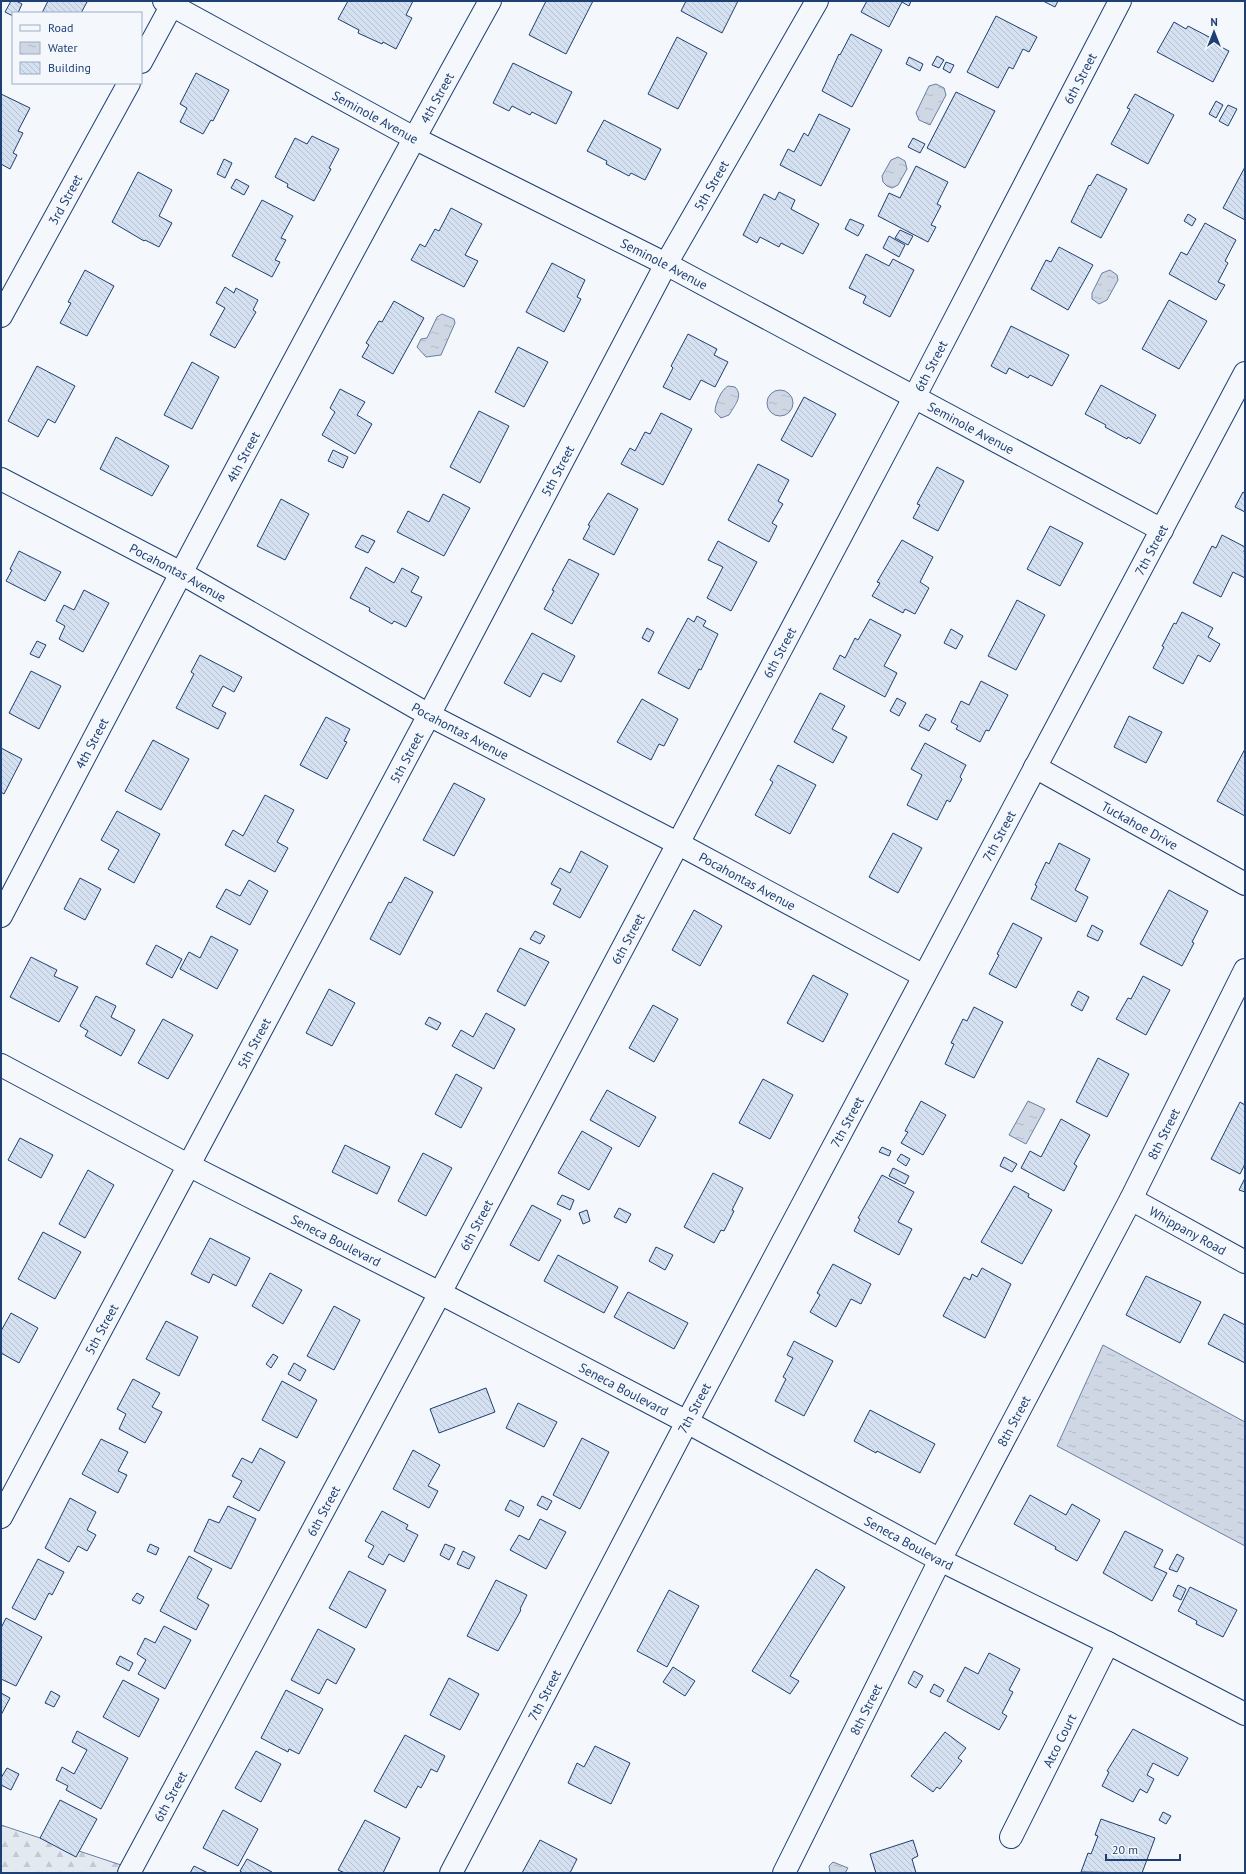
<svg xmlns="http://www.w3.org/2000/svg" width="1246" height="1874" viewBox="0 0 1246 1874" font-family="'PT Sans',sans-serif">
<defs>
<pattern id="forest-firs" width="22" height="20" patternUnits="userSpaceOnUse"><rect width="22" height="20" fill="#e3e9f0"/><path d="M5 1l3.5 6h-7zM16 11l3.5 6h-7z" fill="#c2c9d1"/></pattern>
<pattern id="water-ripples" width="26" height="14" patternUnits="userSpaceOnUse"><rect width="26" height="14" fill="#cfd7e4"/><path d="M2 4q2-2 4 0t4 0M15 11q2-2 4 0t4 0" fill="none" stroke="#b1bac7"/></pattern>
<pattern id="building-back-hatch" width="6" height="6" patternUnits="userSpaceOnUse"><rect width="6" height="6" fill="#d5e0f0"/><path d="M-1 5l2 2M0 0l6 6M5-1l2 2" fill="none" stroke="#b6c1d1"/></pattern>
</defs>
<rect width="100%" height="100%" fill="#f4f7fb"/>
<path fill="url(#forest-firs)" stroke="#687fa3" d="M1 1825 145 1873H1Z"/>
<path fill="url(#water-ripples)" stroke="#687fa3" d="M936 84 944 88 946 95 930 125 919 120 916 113 929 86Z
M898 157 905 161 907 169 898 185 892 188 887 186 883 182 882 176 891 160Z
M1110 270 1117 275 1118 280 1107 300 1099 304 1092 299V293L1102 273Z
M442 314 454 319 455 323 441 355 426 357 417 347 421 339 427 338 437 317Z
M728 386 735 387C744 396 734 406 729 415L721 418 715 412C715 404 721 390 728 386Z
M767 403a13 13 0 1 1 26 0a13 13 0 1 1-26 0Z
M1028 1101 1045 1109 1026 1144 1009 1135Z
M1103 1345 1245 1422V1546L1057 1446Z
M833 1862 848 1868 845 1873H830L829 1866Z"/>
<path fill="url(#building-back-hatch)" stroke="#1d3f73" d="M11 1H16L22 4 18 13H13V16L5 12Z
M48 1H85L87 2 81 13H42Z
M348 1H413L406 15 412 18 396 49 383 42 382 44 358 33 359 30 338 19Z
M546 1H593L566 54 529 35Z
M686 1H738L722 33 681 11Z
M867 1H911L909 6 902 2 889 27 861 12Z
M1043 1H1058L1055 7Z
M996 16 1037 37 1029 52 1023 49 1013 69 1009 67 998 88 967 72Z
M1174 22 1186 29 1188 26 1211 38 1209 41 1229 51 1213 82 1157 52Z
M851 34 882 50 852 107 822 91 839 54 840 55Z
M677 37 707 53 678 109 648 94Z
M937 56 944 60 939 68 932 65Z
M909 57 923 64 920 71 906 64Z
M946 62 954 65 950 73 943 69Z
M513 63 572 92 556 124 532 112 530 115 512 106 509 111 493 103Z
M196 73 229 90 213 121 211 120 203 134 180 122 187 108 180 104Z
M956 92 995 111 965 168 927 148Z
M1 94 30 108 18 131 23 133 13 153 17 155 10 169 1 164Z
M1135 94 1174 115 1148 164 1111 144 1130 109 1127 108Z
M1216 101 1223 105 1216 118 1209 114Z
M1228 105 1237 109 1228 126 1219 121Z
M819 114 850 129 821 186 780 165 788 149 794 152 804 133 808 136Z
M604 120 661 149 645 180 631 173 629 176 606 164 607 161 587 151Z
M312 136 339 149 329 168 331 169 314 201 287 187 288 184 275 177 295 138 307 144Z
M913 138 925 144 920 153 908 147Z
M224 159 232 163 225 178 217 174Z
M916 166 948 182 937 204 941 206 931 225 936 227 928 242 878 216 889 193 900 198Z
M1245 167V220L1223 208Z
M138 172 172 190 159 216 172 223 159 247 145 240 144 241 112 222Z
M1097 174 1127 189 1101 238 1071 222 1089 185 1090 186Z
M236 179 249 186 244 195 231 188Z
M779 192 795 200 791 209 819 224 803 254 781 243 779 247 760 237 757 243 743 235 764 194 775 200Z
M262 200 293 216 281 238 286 240 275 260 280 262 272 277 232 256Z
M451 208 482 224 465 255 478 261 464 287 411 260 420 244 425 247 435 229 439 231Z
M1188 214 1196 219 1192 226 1184 221Z
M850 219 864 225 858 236 845 229Z
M1205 223 1236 240 1225 261 1228 263 1218 282 1225 285 1216 300 1169 274 1181 252 1187 255Z
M900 230 913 236 908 245 895 238Z
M889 236 905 245 899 257 883 248Z
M1059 247 1093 265 1068 310 1031 289 1046 260 1051 262Z
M866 254 889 266 893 259 914 270 890 317 863 303 866 296 849 288Z
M552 263 585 280 577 297 581 299 564 332 526 312Z
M85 270 114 286 87 336 60 323 71 303 68 302Z
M225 287 234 293 236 288 258 300 253 310 256 312 235 348 210 335 225 308 216 303Z
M1169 300 1207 321 1179 369 1142 349Z
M394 301 424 318 393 374 362 357 369 345 366 343 379 321 382 322Z
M1011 326 1069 355 1052 386 1030 375 1028 378 1009 368 1006 374 991 366Z
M688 334 717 349 714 355 728 362 715 387 701 380 690 400 663 387 673 368 671 366Z
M518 347 548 362 524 407 495 392Z
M192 362 219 377 192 429 164 415Z
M37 366 75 386 55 423 48 419 38 437 8 421Z
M1101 385 1156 415 1140 444 1128 437 1127 439 1105 427 1106 425 1085 414Z
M340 389 365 402 357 415 372 424 355 454 322 435 335 412 330 408Z
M804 397 836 414 812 457 781 440Z
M479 411 509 426 480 483 450 467Z
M661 413 692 429 663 485 621 464 630 448 635 451 645 432 650 434Z
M116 437 169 466 152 496 100 469Z
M333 450 348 457 343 468 328 461Z
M758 464 789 480 778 501 783 504 772 523 777 526 769 542 728 520Z
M937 467 964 481 938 531 913 518 920 505 917 504Z
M1243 492 1245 493V512L1235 507Z
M608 493 638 509 614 555 583 539 590 526 588 525Z
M443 494 470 508 444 556 397 532 408 511 429 522Z
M281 499 309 514 285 560 257 546Z
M1050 526 1083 543 1060 586 1027 569Z
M362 535 375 541 368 553 355 547Z
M1222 535 1245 547 1244 552H1245V578L1233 572 1221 597 1193 583 1212 546 1216 548Z
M902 540 933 557 920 582 929 588 915 614 905 609 903 613 872 596 880 583 877 582Z
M718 541 757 562 731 611 707 598 723 567 708 560Z
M19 551 61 572 45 601 6 581 12 570 10 569Z
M569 559 599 574 572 624 544 609 554 591 552 590Z
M366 567 394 583 402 568 419 577 411 592 422 597 406 627 394 621 392 624 369 611 370 608 350 598Z
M84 590 109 603 83 652 59 639 65 626 56 621 64 605 74 610Z
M1017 600 1045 615 1016 670 988 656Z
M1182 612 1213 628 1208 637 1220 644 1210 662 1198 655 1183 684 1153 668 1164 647 1162 646 1174 623 1176 624Z
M697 616 706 621 703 626 718 634 701 670 699 669 689 689 658 673 688 618 694 622Z
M870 619 901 635 884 666 897 673 885 697 833 669 840 655 845 658 855 638 858 640Z
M647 628 654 632 649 642 642 638Z
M951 629 963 636 956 649 944 643Z
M532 633 575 656 561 682 543 673 530 697 504 683Z
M37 641 46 645 39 658 30 654Z
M200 655 242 677 234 692 223 686 212 706 226 713 218 729 176 708 194 674 191 672Z
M31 671 61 686 39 729 9 713Z
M981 681 1008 695 989 731 986 730 980 742 956 729 958 726 951 722 961 701 969 705Z
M820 693 845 706 832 729 847 737 833 763 794 742Z
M897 698 906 703 899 716 890 711Z
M642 699 678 719 664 746 659 744 651 760 617 742Z
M926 714 936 719 929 731 919 726Z
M1129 716 1162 732 1146 763 1114 747Z
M326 717 350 729 344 741 347 742 327 779 300 765Z
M153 740 189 759 161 810 125 791Z
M925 743 966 765 960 777 962 779 950 802 947 800 937 820 907 805 922 775 911 769Z
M1 748 22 759 4 794 1 792Z
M1245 749V816L1217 801Z
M778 765 816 785 790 834 755 815 773 782 770 780Z
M454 783 485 799 454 856 423 840Z
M265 795 294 810 277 842 288 848 275 872 225 845 233 830 243 836Z
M117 811 160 834 134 883 108 869 119 850 101 840Z
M893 833 922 848 898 893 869 877Z
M1059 843 1090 859 1075 890 1088 897 1076 922 1031 899 1037 886 1035 885 1046 862 1049 864Z
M581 851 608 866 580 918 553 904 561 889 551 884 560 868 570 873Z
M405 877 433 892 400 955 370 939 389 902 391 903Z
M80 878 101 889 85 920 64 909Z
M249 880 268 891 250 925 216 907 226 889 240 896Z
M1169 890 1208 911 1192 942 1194 943 1182 966 1140 944Z
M694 910 722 926 700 966 672 950Z
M1013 923 1042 938 1016 988 989 974 999 955 997 954Z
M1092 925 1103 931 1098 941 1087 936Z
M535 931 545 936 540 944 530 939Z
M211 936 238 950 217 989 180 969 189 952 200 958Z
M156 945 182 959 172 978 146 964Z
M520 948 549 962 525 1006 497 991Z
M31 957 57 970 54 976 78 987 59 1022 10 997Z
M813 975 848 994 823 1042 787 1023Z
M1143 976 1170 990 1146 1035 1116 1019 1128 998 1131 999Z
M329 989 355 1003 332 1046 306 1033Z
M1078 991 1089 997 1082 1011 1071 1005Z
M96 996 116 1006 111 1017 135 1030 121 1056 85 1036 88 1031 80 1026Z
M653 1005 678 1019 654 1062 629 1048Z
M974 1007 1003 1022 974 1078 945 1064 954 1044 951 1043 963 1019 967 1021Z
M486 1013 515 1029 494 1069 452 1046 461 1030 473 1037Z
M429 1017 441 1023 437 1030 425 1024Z
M163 1019 193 1035 168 1079 138 1063Z
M1098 1058 1129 1074 1107 1117 1076 1102Z
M456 1074 482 1088 461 1128 435 1114Z
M763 1079 793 1095 770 1139 739 1123Z
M607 1090 656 1117 639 1147 590 1120Z
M921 1101 946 1115 923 1155 901 1143 908 1132 905 1131Z
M1240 1102 1245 1105V1164L1240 1174 1211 1159Z
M1061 1119 1090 1135 1074 1164 1077 1166 1064 1191 1021 1168 1030 1151 1041 1157Z
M582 1131 612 1148 589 1190 558 1173Z
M20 1138 53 1155 41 1178 8 1160Z
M345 1145 390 1167 377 1194 332 1172Z
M882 1147 891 1151 889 1156 879 1152Z
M423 1153 452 1168 426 1216 398 1201Z
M901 1154 910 1159 906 1166 897 1160Z
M1004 1157 1017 1164 1012 1172 1000 1166Z
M893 1168 909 1176 905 1184 889 1176Z
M88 1170 114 1185 85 1238 59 1224Z
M713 1173 743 1188 732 1210 734 1211 724 1231 721 1230 714 1243 684 1227Z
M882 1175 914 1192 898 1222 912 1229 899 1255 854 1231 860 1219 858 1218Z
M1245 1178V1192L1239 1190Z
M1014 1186 1029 1194 1028 1197 1052 1210 1022 1264 981 1242Z
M562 1195 574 1200 570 1210 557 1204Z
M532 1205 561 1220 539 1261 510 1245Z
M619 1208 631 1214 626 1223 614 1217Z
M587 1210 590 1221 583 1224 579 1213Z
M43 1232 81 1252 55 1299 18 1279Z
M210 1238 250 1258 236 1286 213 1274 209 1283 191 1274Z
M656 1247 673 1255 665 1270 649 1261Z
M558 1255 618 1287 604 1313 544 1281Z
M833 1264 871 1284 861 1304 851 1299 836 1327 810 1312 820 1295 817 1293Z
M982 1268 1011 1284 985 1338 943 1316 964 1277 970 1280 972 1274 977 1277Z
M270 1273 302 1290 283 1324 252 1306Z
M1146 1276 1201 1302 1180 1343 1126 1315Z
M628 1292 688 1323 674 1349 614 1317Z
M334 1306 360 1320 334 1370 307 1356Z
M11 1313 38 1328 19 1363 1 1353V1331Z
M1224 1314 1245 1325V1363L1208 1344Z
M166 1321 198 1337 179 1376 146 1359Z
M794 1341 833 1361 804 1416 775 1401 786 1379 783 1377 793 1358 787 1355Z
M273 1354 278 1357 271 1368 266 1364Z
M294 1363 306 1370 300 1381 288 1374Z
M133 1379 160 1393 152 1407 162 1412 145 1443 119 1429 126 1414 117 1409Z
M282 1381 317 1400 297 1438 262 1420Z
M486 1388 495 1412 439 1433 430 1409Z
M518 1403 557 1422 544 1447 506 1428Z
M870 1410 935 1444 920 1473 877 1451 876 1453 854 1441Z
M582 1438 609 1452 580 1509 553 1495Z
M101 1439 128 1452 118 1471 127 1475 118 1493 82 1474Z
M260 1448 285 1462 259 1511 233 1497 242 1481 232 1476 242 1458 252 1463Z
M413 1450 440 1465 428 1486 438 1491 429 1508 393 1489Z
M1030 1495 1066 1515 1072 1504 1100 1520 1077 1561 1055 1549 1056 1547 1014 1524Z
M542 1496 552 1501 547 1510 537 1505Z
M70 1498 96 1512 87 1530 96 1535 87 1551 78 1546 69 1562 45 1548Z
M510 1500 524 1507 519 1517 505 1510Z
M228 1506 256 1519 231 1569 194 1551 209 1519 219 1523Z
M382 1511 408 1525 406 1529 418 1535 404 1562 389 1554 383 1565 368 1557 374 1546 365 1541Z
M540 1519 566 1532 546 1569 510 1550 519 1535 529 1540Z
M1125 1531 1163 1550 1154 1567 1167 1573 1152 1601 1103 1573Z
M150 1544 159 1548 156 1555 147 1551Z
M445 1544 455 1548 449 1560 440 1555Z
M463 1551 475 1557 469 1569 457 1564Z
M1177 1554 1184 1558 1177 1572 1169 1569Z
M189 1556 212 1569 197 1598 209 1605 196 1630 160 1611Z
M38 1559 64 1572 52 1595 49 1593 35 1620 12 1608Z
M816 1569 845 1587 790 1676 799 1681 790 1694 752 1671Z
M349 1571 386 1590 366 1628 329 1608Z
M496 1580 527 1595 520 1609 521 1610 498 1651 467 1636Z
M1178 1585 1186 1589 1181 1600 1173 1596Z
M1190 1587 1237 1610 1223 1637 1196 1624 1197 1621 1178 1611Z
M669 1590 699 1606 667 1667 637 1651Z
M137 1593 144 1597 140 1604 132 1600Z
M6 1618 42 1637 16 1686 1 1679V1628Z
M164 1626 191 1640 165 1689 138 1674 146 1660 137 1654 145 1638 155 1643Z
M318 1629 355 1649 336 1684 327 1679 319 1694 291 1680Z
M989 1653 1020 1669 1009 1690 1013 1692 1002 1713 1007 1716 999 1730 947 1701 965 1667 978 1674Z
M120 1656 133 1663 129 1671 116 1664Z
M673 1667 695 1681 685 1696 663 1682Z
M914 1671 923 1676 916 1688 908 1683Z
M449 1678 479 1694 460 1730 430 1715Z
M123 1680 159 1699 139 1737 103 1717Z
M934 1684 944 1690 940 1697 930 1692Z
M286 1690 323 1709 299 1754 289 1749 288 1752 261 1738Z
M51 1691 60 1696 54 1707 45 1703Z
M1 1693 10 1698 1 1715Z
M1133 1729 1188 1758 1178 1776 1153 1763 1147 1775 1154 1779 1147 1793 1140 1789 1133 1802 1102 1786 1109 1772 1107 1771Z
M77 1731 128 1758 101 1809 66 1790 68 1786 56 1780 62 1767 74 1774 87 1750 72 1742Z
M945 1732 966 1748 958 1758 962 1761 940 1789 937 1787 933 1792 911 1776Z
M405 1735 445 1756 437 1772 431 1769 421 1788 418 1786 406 1808 374 1791Z
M595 1746 630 1763 611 1804 568 1783 577 1763 584 1767Z
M256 1751 281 1764 261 1802 235 1788Z
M7 1768 19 1774 11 1790 1 1785V1778Z
M60 1800 97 1819 76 1857 40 1838Z
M223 1810 258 1829 238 1866 203 1848Z
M1163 1812 1171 1816 1166 1824 1159 1820Z
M1101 1819 1155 1838 1142 1873 1081 1872 1088 1853 1091 1854 1098 1836 1095 1835Z
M365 1820 400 1838 383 1873H345L338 1870Z
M540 1840 577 1859 570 1873H522Z
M913 1840 918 1856 912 1859 916 1873H876L870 1854Z
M247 1859 272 1872V1873H243L240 1871Z
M194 1866 208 1873H190Z"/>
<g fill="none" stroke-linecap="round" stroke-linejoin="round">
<g stroke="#1d3f73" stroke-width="24">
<g id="minor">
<path id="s1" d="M164 1 414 138 666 264 1162 530"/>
<path d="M141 62 174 1"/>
<path id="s2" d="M1 316 129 83"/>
<path id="s3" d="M1 479 181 573 429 715 677 843 924 976"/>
<path id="s4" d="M1035 767 1245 884"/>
<path id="s5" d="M1 916C161 610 322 304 490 1"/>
<path id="s6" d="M1 1065 188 1165 440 1293 687 1422 940 1560 1108 1643 1245 1714"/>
<path id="s7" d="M1131 1199 1245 1262"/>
<path id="s8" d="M1 1517 429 715 666 264 817 1"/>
<path id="s9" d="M1011 1837 1108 1643"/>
<path id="s10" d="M129 1873 440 1293 915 396 1120 1"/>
<path id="s11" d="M451 1873 687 1422"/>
<path id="s12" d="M784 1873 940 1560 1131 1199 1245 970"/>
</g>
</g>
<g stroke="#1d3f73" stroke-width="24">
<g id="tertiary">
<path id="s13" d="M687 1422 1245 373"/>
</g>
</g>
<use href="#minor" stroke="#f4f7fb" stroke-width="22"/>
<use href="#tertiary" stroke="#f4f7fb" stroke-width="22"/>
</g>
<g text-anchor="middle" stroke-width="3" stroke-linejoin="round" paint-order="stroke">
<g font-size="13" fill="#1d3f73" stroke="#f4f7fb">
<text dy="5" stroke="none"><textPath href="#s10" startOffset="2031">6th Street</textPath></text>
<text dy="5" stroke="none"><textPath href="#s5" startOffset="927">4th Street</textPath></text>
<text dy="5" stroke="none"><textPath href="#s1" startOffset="241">Seminole Avenue</textPath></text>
<text dy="5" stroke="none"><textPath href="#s8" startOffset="1509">5th Street</textPath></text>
<text dy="5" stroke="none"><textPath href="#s2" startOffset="133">3rd Street</textPath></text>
<text dy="5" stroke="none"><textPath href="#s1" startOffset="565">Seminole Avenue</textPath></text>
<text dy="5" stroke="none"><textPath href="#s10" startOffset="1707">6th Street</textPath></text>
<text dy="5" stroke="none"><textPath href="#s1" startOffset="913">Seminole Avenue</textPath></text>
<text dy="5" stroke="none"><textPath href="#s5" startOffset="519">4th Street</textPath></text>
<text dy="5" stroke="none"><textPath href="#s8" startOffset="1185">5th Street</textPath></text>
<text dy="5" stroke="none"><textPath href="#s13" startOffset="988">7th Street</textPath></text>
<text dy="5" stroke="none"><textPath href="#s3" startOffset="200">Pocahontas Avenue</textPath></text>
<text dy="5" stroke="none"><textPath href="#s10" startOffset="1383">6th Street</textPath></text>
<text dy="5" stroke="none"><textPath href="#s3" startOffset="524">Pocahontas Avenue</textPath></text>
<text dy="5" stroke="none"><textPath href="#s5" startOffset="195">4th Street</textPath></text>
<text dy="5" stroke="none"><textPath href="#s8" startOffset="861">5th Street</textPath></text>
<text dy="5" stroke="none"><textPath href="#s4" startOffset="120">Tuckahoe Drive</textPath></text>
<text dy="5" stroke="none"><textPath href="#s13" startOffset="664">7th Street</textPath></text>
<text dy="5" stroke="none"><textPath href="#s3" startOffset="848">Pocahontas Avenue</textPath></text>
<text dy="5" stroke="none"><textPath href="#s10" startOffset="1059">6th Street</textPath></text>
<text dy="5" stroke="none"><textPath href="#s8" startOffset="537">5th Street</textPath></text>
<text dy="5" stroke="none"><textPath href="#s13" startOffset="340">7th Street</textPath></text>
<text dy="5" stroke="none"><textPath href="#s12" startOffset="831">8th Street</textPath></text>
<text dy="5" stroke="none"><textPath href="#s10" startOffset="735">6th Street</textPath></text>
<text dy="5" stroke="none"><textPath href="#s7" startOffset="65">Whippany Road</textPath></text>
<text dy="5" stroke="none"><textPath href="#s6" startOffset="378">Seneca Boulevard</textPath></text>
<text dy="5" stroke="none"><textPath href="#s8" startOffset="213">5th Street</textPath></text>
<text dy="5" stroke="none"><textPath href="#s6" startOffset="702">Seneca Boulevard</textPath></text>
<text transform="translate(694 1408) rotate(-62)" y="5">7th Street</text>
<text dy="5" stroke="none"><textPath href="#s12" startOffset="507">8th Street</textPath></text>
<text dy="5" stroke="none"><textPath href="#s10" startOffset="411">6th Street</textPath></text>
<text dy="5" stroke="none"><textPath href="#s6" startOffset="1026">Seneca Boulevard</textPath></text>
<text dy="5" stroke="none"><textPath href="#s11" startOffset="201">7th Street</textPath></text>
<text dy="5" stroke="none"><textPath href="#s12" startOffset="183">8th Street</textPath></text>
<text dy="5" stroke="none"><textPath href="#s9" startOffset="108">Atco Court</textPath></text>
<text dy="5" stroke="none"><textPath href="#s10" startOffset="87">6th Street</textPath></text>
</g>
</g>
<rect width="1246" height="1874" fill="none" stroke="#1d3f73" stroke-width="4"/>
<rect x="12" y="12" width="130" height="72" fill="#f4f7fb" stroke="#9eadc5"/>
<rect x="20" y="25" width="20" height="6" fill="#f4f7fb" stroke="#9eadc5"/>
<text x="48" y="32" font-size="12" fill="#1d3f73">Road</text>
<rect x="20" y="42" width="20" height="12" fill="url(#water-ripples)" stroke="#9eadc5"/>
<text x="48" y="52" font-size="12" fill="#1d3f73">Water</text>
<rect x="20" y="62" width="20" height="12" fill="url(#building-back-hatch)" stroke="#9eadc5"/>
<text x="48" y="72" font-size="12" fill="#1d3f73">Building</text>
<g transform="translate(1214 32)" stroke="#f4f7fb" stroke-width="3" paint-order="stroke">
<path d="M0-3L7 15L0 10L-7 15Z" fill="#1d3f73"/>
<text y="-6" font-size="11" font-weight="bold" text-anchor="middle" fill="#1d3f73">N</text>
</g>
<path d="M1106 1854v6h74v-6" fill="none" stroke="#1d3f73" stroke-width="2"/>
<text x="1112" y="1854" font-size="12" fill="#1d3f73" stroke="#f4f7fb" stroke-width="3" paint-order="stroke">20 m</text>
</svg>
